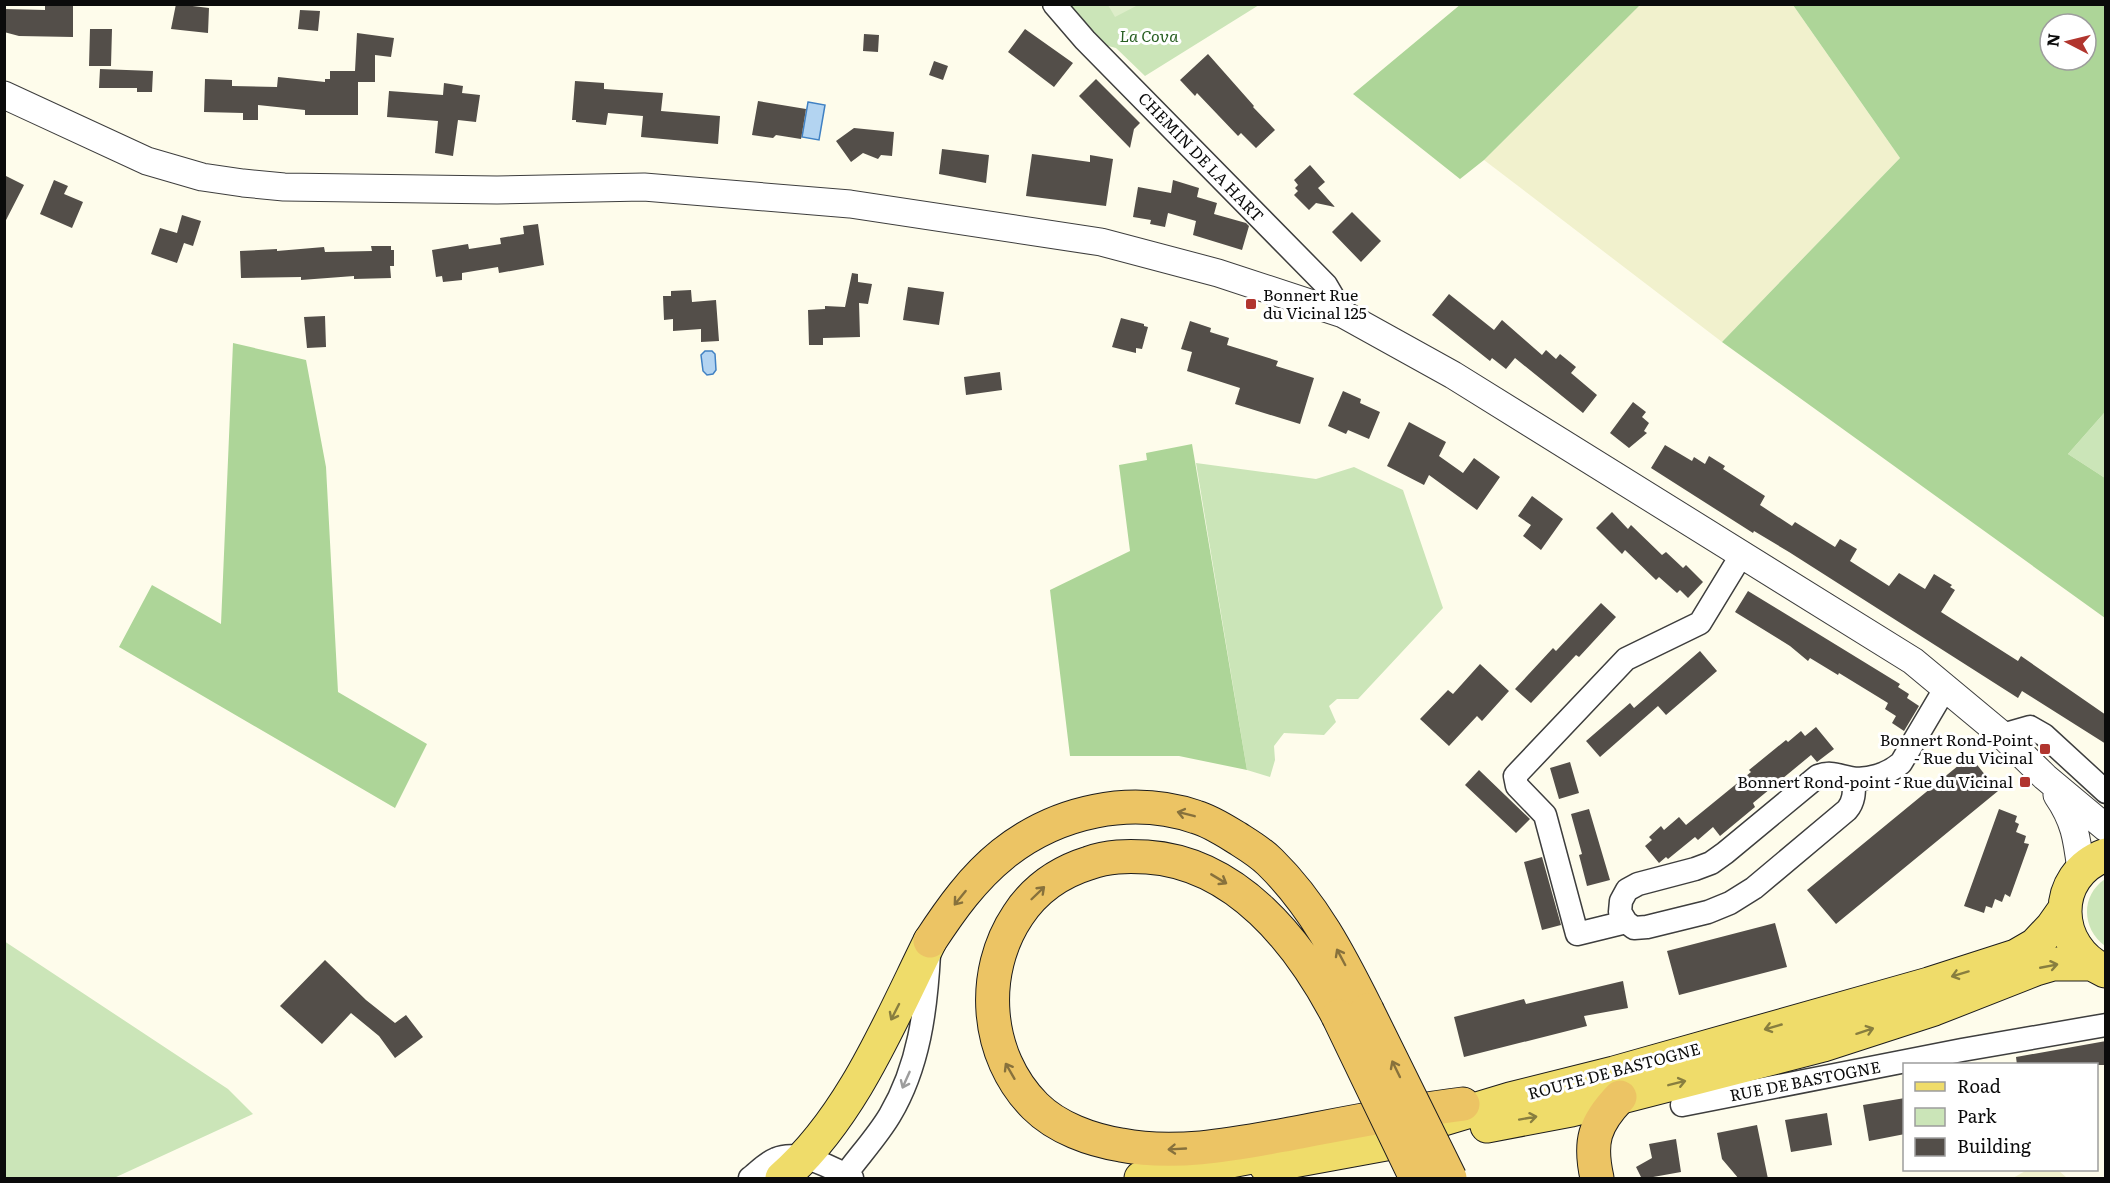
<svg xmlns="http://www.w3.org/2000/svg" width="2110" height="1183" viewBox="0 0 2110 1183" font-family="Literata,serif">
<rect width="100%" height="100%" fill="#fefceb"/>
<path fill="#f1f1cd" d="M1640 4 1793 5 1900 158 1722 342 1484 160Z
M2027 1170H2058L2067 1178H2013Z"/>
<path fill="#cbe5b8" d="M1044 5H1259L1145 76 1116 48 1085 40Z
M2105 412V478L2068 454Z
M1196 463 1316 479 1354 467 1403 490 1443 608 1358 699H1337L1329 706 1336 722 1324 735 1284 733 1274 746 1275 760 1270 777 1247 770Z
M2105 879V946C2082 929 2080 896 2105 879Z
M4 941 228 1089 253 1114 114 1178H5Z"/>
<path fill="#add598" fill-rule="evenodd" d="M1461 4H1640V5L1484 160 1460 179 1353 94Z
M1793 5H2105V412L2068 454 2105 478V618L1722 342 1900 158ZM2050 24H2086V60H2050Z
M233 343 306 360 326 467 338 692 427 744 395 808 119 647 152 585 221 624Z
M1192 444 1247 770 1179 756H1070L1050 590 1130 551 1119 465 1147 460 1146 453Z"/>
<path fill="#ddedc9" d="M1108 5H1138L1115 17Z"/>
<path fill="#b3d4f1" stroke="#4081c3" stroke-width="1.5" d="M808 102 825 105 819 140 802 137Z
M705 351H712L715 354 716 370 713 374 707 375 703 371 701 355Z"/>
<path fill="#534e49" d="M176 4 209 8 208 33 171 29Z
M45 6H73V37L19 36 4 32V9L45 10Z
M300 10 320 11 318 31 298 29Z
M90 29H112L111 66H89Z
M1025 29 1073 63 1054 87 1008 52Z
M357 33 394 38 391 57 375 55V82H358V115H305V110L258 105V120H243V113L204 112 205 79 232 80V86L277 87 278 77 325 82V79H330V71H355Z
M864 34 879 35 878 52 863 51Z
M1208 54 1254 106 1253 107 1275 130 1256 148 1241 133 1238 136 1197 93 1195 96 1180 80Z
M934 61 948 66 943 80 929 75Z
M100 69 153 71 152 92H137V88H99Z
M1096 79 1140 123 1134 129 1130 148 1079 96Z
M575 81 604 83V89L663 93 661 111 720 116 718 144 641 137 643 116 608 113 606 125 576 122V120H572Z
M444 83 463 86 462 93 480 95 476 122 458 120 453 156 435 153 438 121 387 117 389 91 443 95Z
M758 101 806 109 801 139 776 135 773 138 752 135Z
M854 128 894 132 892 156 881 155 878 159 863 153 851 162 836 141Z
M942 149 989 155 986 183 939 174Z
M1032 154 1090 162V155L1113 159 1106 206 1026 196Z
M1310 165 1325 182 1318 188 1335 207 1316 203 1309 210 1294 195 1298 191 1295 188 1298 185 1294 180Z
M4 175 24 185 4 224Z
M54 180 68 186 64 194 83 202 72 228 40 214Z
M1173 180 1199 188 1197 197 1217 203 1214 214 1246 223 1249 226 1242 250 1193 235 1196 221 1168 213 1165 227 1150 224 1151 220 1133 217 1138 187 1171 193Z
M1352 212 1381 241 1361 262 1332 232Z
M182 215 201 221 193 246 184 243 177 263 151 254 160 228 177 233Z
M538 224 544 265 499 273 498 267 462 273V280L443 282 442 276 436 277 432 250 468 244 469 249 501 244 500 238 524 234 523 226Z
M371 246H391V250H394V266H390L391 278 354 279V276L301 280V277L241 278 240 251 277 249V251L324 247 325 252 372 251Z
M852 273 858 274V282L872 284 868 304 859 303 860 337 823 338V345H809L808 310 825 309V306L845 307Z
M908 287 944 292 939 325 903 320Z
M691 290 692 302 716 300 719 341 701 342V329L673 331V319L664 320 663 296H671V291Z
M1449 294 1494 330 1502 320 1542 355 1546 350 1556 359 1560 354 1576 367 1571 373 1597 395 1583 413 1515 358 1506 369 1492 358 1490 361 1432 315Z
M325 316 326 347 307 348 304 317Z
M1121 318 1144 324V326L1148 327 1142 349 1136 348V353L1112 347Z
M1190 321 1211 328 1210 332 1229 338 1227 345 1278 361 1276 366 1314 378 1300 424 1235 404 1240 388 1187 371 1192 352 1181 349Z
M1000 372 1002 390 966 395 964 377Z
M1343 391 1361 399 1360 403 1380 412 1369 439 1348 430 1346 434 1328 426Z
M1633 402 1646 412 1642 417 1649 423 1644 431 1647 433 1629 448 1610 433Z
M1409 422 1446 442 1439 456 1463 473 1474 458 1500 477 1477 510 1429 475 1424 485 1387 466Z
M1665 445 1692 461 1694 457 1705 464 1709 456 1725 466 1723 469 1765 496 1760 505 1792 526 1795 522 1835 547 1840 539 1857 549 1850 561 1889 586 1899 573 1925 589 1934 574 1952 585 1950 587 1955 590 1941 612 2018 661 2021 656 2106 715V744L2022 691 2018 698 1789 552 1754 531 1753 533 1651 468Z
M1532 496 1563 519 1541 550 1523 536 1531 525 1518 516Z
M1612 512 1628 529 1631 525 1662 555 1666 552 1683 568 1686 565 1703 582 1688 598 1680 590 1677 593 1659 577 1656 580 1625 550 1622 554 1596 528Z
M1748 591 1900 684 1898 687 1909 694 1907 698 1919 706 1904 731 1892 723 1896 716 1885 709 1888 703 1839 673 1838 675 1810 658 1808 661 1790 646 1735 612Z
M1601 603 1616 617 1579 657 1576 655 1531 703 1515 689 1553 648 1556 651Z
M1700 651 1717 671 1666 715 1658 706 1600 757 1586 741 1630 703 1634 708Z
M1480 664 1509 691 1482 721 1477 716 1449 746 1420 719 1448 690 1453 694Z
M1816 727 1834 749 1817 762 1811 755 1753 803 1755 807 1720 836 1713 827 1698 840 1695 837 1668 859 1666 857 1659 863 1645 846 1652 840 1649 837 1661 826 1664 830 1679 817 1686 825 1751 772 1749 770 1786 740 1788 742 1801 731 1805 736Z
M1970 756 1998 791 1836 924 1807 890Z
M1570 762 1579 793 1559 799 1550 768Z
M1479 770 1530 819 1516 833 1465 785Z
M1589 809 1610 880 1587 886 1579 855 1582 854 1571 814Z
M1999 809 2017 816 2015 822 2019 824 2016 832 2026 836 2024 843 2029 844 2010 897 2005 894 2002 902 1995 899 1992 908 1986 906 1984 913 1964 906Z
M1542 857 1561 925 1542 930 1524 862Z
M1775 923 1787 967 1679 995 1667 951Z
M325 960 366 1000 395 1023 406 1015 423 1037 395 1058 379 1036 351 1013 322 1044 280 1006Z
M1623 981 1628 1008 1584 1016 1587 1026 1464 1057 1454 1017 1524 999 1526 1004Z
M2106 1041V1065H2017L2016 1057Z
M1905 1098V1134L1869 1141 1863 1105Z
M1827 1113 1832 1145 1791 1152 1785 1120Z
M1757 1125 1768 1179H1739L1722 1159 1717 1133Z
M1676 1139 1681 1172 1642 1179 1636 1167 1652 1158 1649 1144Z"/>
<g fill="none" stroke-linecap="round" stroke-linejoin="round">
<g stroke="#3e3e3e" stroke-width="25">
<path id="minor" d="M1054 4 1085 40 1326 285 1343 314
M2002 735 2030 727 2044 735 2106 792
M1854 779C1854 790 1855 801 1847 810L1754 888 1730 903 1708 912 1647 927 1634 928 1626 922 1620 912 1621 901 1627 890 1638 884 1695 869 1711 863 1725 853 1818 776C1831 771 1839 776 1851 778 1868 781 1888 774 1901 763L1946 687
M1626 922 1577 934 1545 815 1517 786 1515 776 1626 659 1700 623 1742 554
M1682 1105 1962 1050 2106 1025
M750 1178C758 1172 766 1163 776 1159 799 1149 832 1168 852 1178
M843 1178C858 1157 877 1137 890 1115 919 1066 926 1010 929 954"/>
</g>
<g stroke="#3e3e3e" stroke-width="29">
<path id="tertiary" d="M4 95 147 161 202 177 243 183 284 187 497 190 644 187 850 204 1101 242 1218 273 1343 314 1453 375 1913 661 2002 735 2045 777 2106 828
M2057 795C2075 821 2077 839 2081 870"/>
</g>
<g stroke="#1c1c1c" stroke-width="35">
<path id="primary" d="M2105 971C2053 948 2050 875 2106 855
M1437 1121 1510 1099 1614 1073 1929 984 2016 956 2035 945 2052 927 2064 910
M1487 1126 1571 1110 1823 1045 1934 1009 2036 969 2053 964H2091
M1266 1166 1424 1137
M782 1178C851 1118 890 1022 930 941
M1141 1178 1289 1150"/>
</g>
<g stroke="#1c1c1c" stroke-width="35">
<path id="trunk" d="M930 941C951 909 973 878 1003 854 1057 811 1131 795 1196 817 1210 821 1224 830 1237 838 1248 845 1260 852 1270 862 1313 904 1340 956 1367 1010
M1338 1016C1299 942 1237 863 1147 857 1127 856 1108 856 1089 863 1060 872 1035 889 1018 915 979 973 985 1056 1035 1106 1057 1128 1091 1140 1121 1145 1176 1156 1235 1144 1290 1134 1347 1123 1405 1111 1463 1104
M1597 1178C1589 1142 1594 1124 1620 1097"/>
</g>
<use href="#minor" stroke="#fff" stroke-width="22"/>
<use href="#tertiary" stroke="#fff" stroke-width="27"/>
<use href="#primary" stroke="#efdc6a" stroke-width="33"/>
<use href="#trunk" stroke="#ecc464" stroke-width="33"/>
<g stroke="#1c1c1c" stroke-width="35" stroke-linecap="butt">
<path id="trunk-bridge" d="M1367 1010 1450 1178
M1338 1016 1416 1178"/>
</g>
<use href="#trunk-bridge" stroke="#ecc464" stroke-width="33"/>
</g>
<defs><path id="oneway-shaft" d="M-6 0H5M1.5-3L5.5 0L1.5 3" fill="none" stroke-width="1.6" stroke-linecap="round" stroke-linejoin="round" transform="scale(1.5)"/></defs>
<g stroke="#87713c">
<use href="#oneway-shaft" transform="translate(1186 814) rotate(-166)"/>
<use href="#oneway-shaft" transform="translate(1219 879) rotate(31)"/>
<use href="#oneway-shaft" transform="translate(1038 893) rotate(-44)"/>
<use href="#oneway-shaft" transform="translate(960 898) rotate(129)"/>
<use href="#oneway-shaft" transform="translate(1341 957) rotate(-118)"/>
<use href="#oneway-shaft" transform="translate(1396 1069) rotate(-116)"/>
<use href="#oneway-shaft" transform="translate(1010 1071) rotate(-120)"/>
<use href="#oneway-shaft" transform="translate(1177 1149) rotate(177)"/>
</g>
<g stroke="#887e3f">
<use href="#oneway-shaft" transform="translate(2049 966) rotate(-11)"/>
<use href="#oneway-shaft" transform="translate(1960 974) rotate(163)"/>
<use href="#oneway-shaft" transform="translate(895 1012) rotate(117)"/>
<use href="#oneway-shaft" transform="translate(1773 1027) rotate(164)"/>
<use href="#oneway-shaft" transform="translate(1865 1031) rotate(-18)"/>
<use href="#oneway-shaft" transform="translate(1677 1083) rotate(-14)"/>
<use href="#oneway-shaft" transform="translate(1528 1118) rotate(-10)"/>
</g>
<use stroke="#9d9d9d" href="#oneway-shaft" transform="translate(906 1080) rotate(114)"/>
<g fill="#b1352e" stroke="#fff" stroke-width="2">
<rect x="1245" y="298" width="12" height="12" rx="3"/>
<rect x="2039" y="743" width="12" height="12" rx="3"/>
<rect x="2019" y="776" width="12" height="12" rx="3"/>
</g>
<g text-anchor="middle" stroke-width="6" stroke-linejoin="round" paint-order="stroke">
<g font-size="16" font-style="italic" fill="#275e21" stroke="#fff">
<text x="1149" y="42">La Cova</text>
</g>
<g font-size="16" fill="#0b0b0b" stroke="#fff">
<text transform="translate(1201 157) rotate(46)" y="6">CHEMIN DE LA HART</text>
<text transform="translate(1614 1071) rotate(-15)" y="6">ROUTE DE BASTOGNE</text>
<text transform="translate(1805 1081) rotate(-11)" y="6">RUE DE BASTOGNE</text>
</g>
<g font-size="16" fill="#0b0b0b" stroke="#fff" text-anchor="end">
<text x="1263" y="301" text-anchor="start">Bonnert Rue<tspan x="1263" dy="18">du Vicinal 125</tspan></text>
<text x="2033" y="746">Bonnert Rond-Point<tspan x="2033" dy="18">- Rue du Vicinal</tspan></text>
<text x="2013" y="788">Bonnert Rond-point - Rue du Vicinal</text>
</g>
</g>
<rect width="2110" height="1183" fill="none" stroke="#0b0b0b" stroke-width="12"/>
<rect x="1903" y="1063" width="195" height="108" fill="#ffffff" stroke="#9d9d9d" stroke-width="1.5"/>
<rect x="1915" y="1082" width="30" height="9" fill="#efdc6a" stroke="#9d9d9d" stroke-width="1.5"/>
<text x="1957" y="1093" font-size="18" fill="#0b0b0b">Road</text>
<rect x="1915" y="1108" width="30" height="18" fill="#cbe5b8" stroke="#9d9d9d" stroke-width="1.5"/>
<text x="1957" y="1123" font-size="18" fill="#0b0b0b">Park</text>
<rect x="1915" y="1138" width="30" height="18" fill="#534e49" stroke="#9d9d9d" stroke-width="1.5"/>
<text x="1957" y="1153" font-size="18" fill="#0b0b0b">Building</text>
<g transform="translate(2068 42) rotate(277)"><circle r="28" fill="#ffffff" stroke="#9d9d9d" stroke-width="1.5"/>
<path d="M0-4.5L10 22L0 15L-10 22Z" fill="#b1352e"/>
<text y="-9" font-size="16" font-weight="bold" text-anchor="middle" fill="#0b0b0b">N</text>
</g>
</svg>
